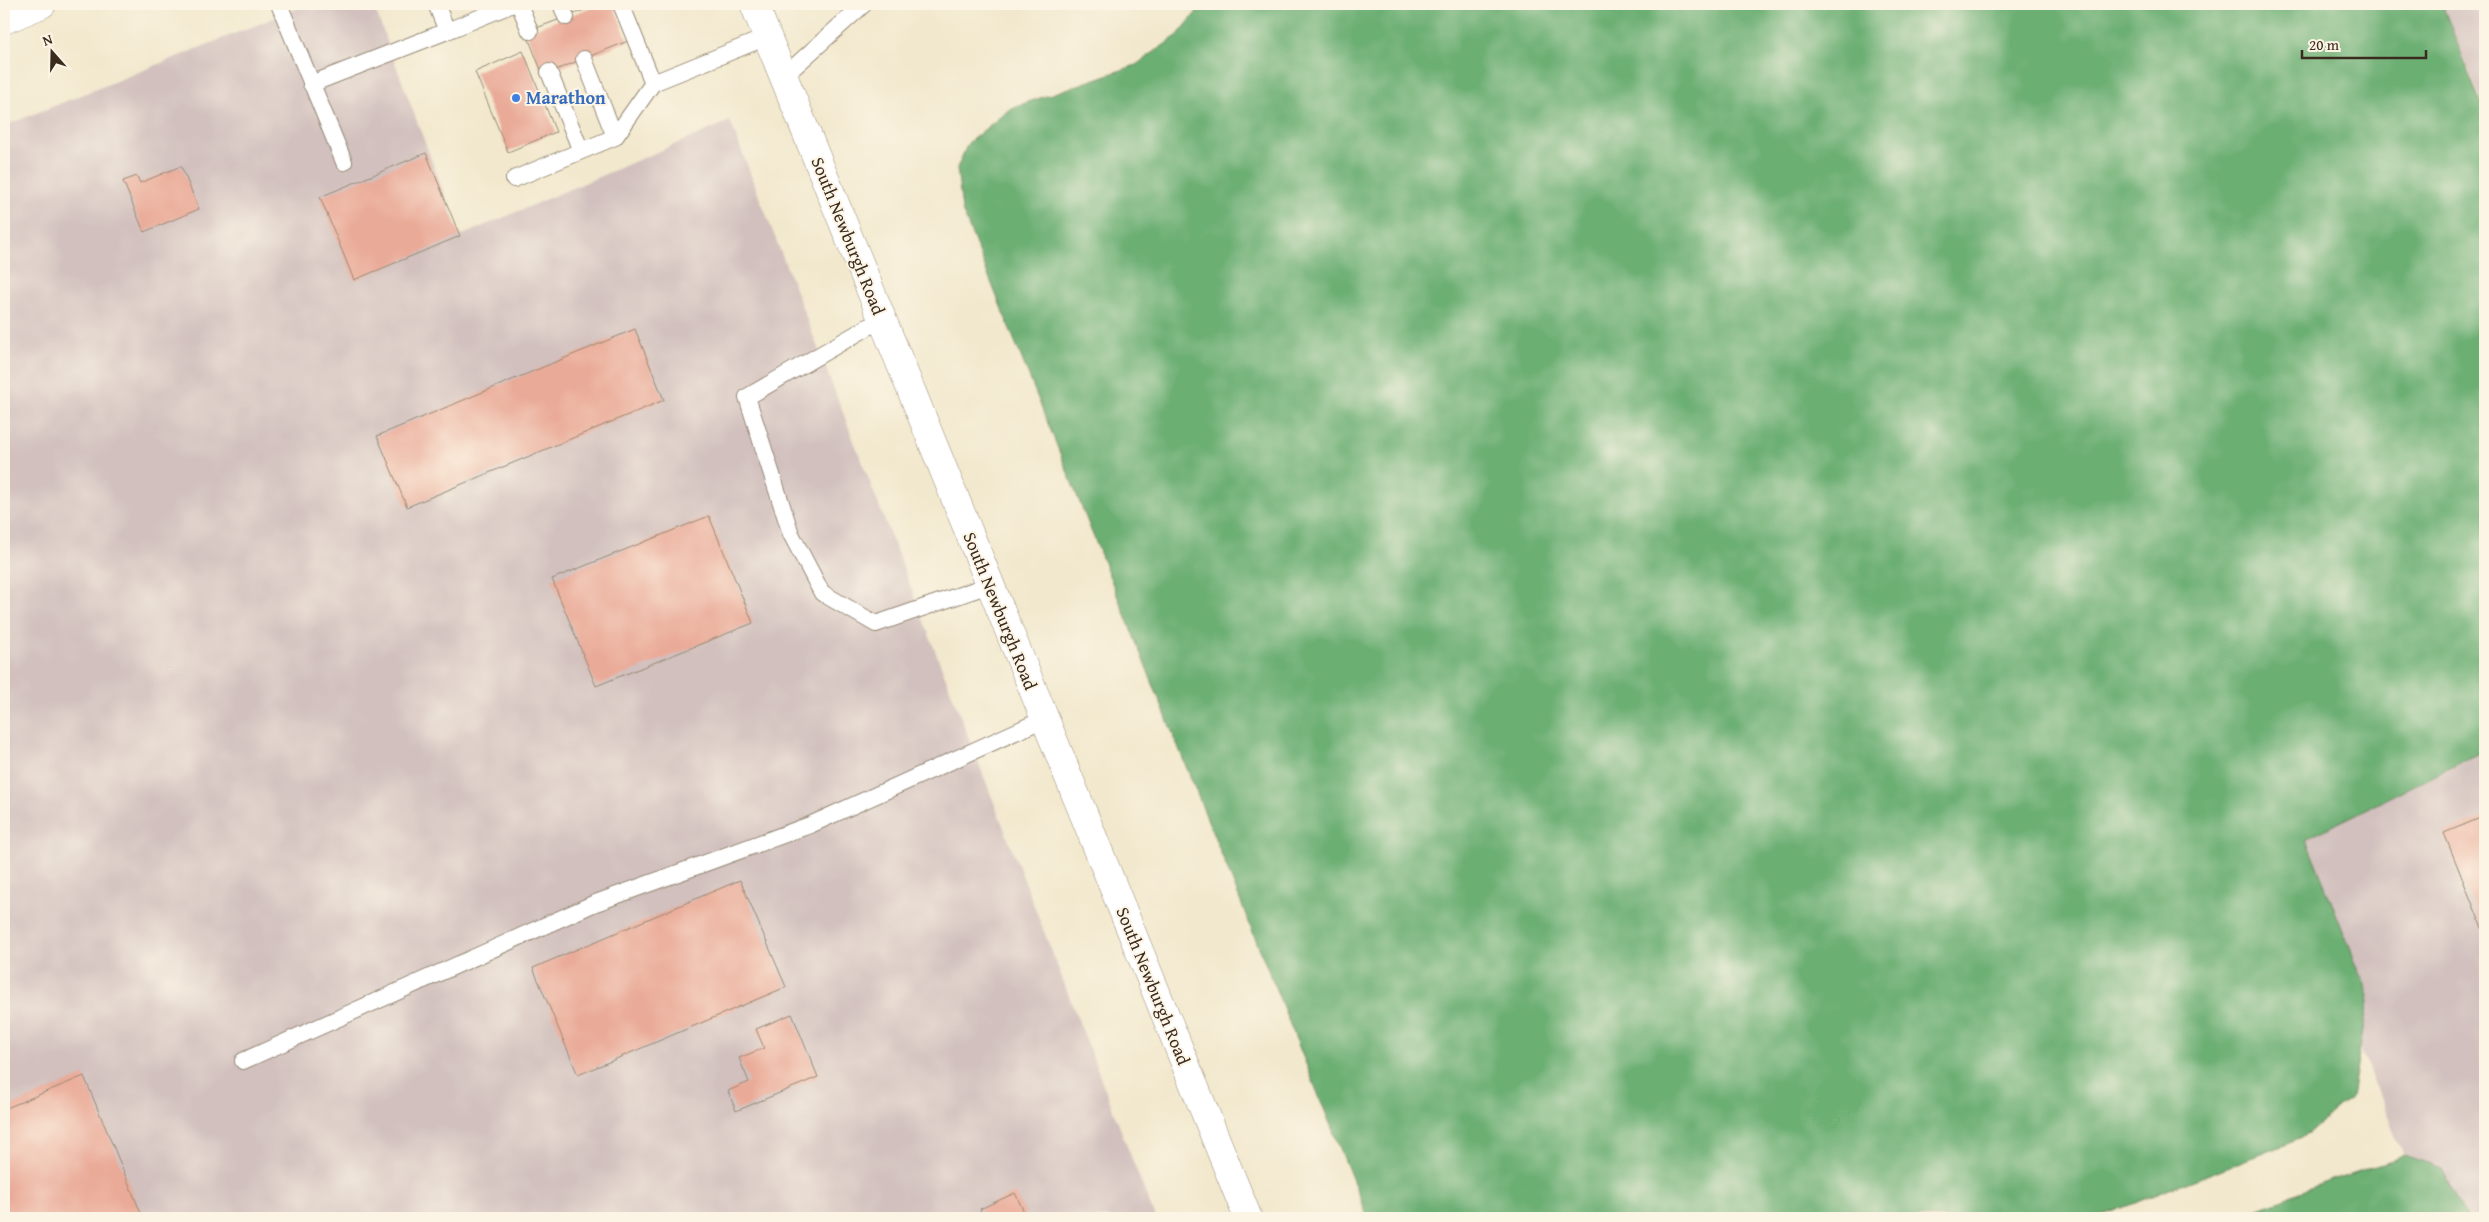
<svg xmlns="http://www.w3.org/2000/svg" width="2489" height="1222" viewBox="0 0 2489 1222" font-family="'Gentium Book Plus',serif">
<rect width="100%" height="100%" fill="#fcf5e5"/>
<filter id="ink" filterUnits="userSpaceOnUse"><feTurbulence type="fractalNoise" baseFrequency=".02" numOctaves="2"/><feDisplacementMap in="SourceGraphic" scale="10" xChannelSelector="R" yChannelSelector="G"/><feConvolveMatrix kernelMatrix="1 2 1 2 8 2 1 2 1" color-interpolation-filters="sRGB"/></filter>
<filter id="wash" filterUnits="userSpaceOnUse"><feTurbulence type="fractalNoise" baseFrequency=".0096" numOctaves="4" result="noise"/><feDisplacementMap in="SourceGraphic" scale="20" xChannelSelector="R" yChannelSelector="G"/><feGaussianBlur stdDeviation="1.12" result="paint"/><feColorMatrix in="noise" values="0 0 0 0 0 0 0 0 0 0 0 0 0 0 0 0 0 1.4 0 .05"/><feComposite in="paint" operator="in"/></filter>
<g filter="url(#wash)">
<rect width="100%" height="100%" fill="#f2e8cd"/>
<path fill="#d1c0bd" d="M309 4H373L460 236 730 121 1155 1218H4V126Z
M2442 4H2485V110Z
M2485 744V1218H2429L2269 824Z"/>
<path fill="#6caf73" stroke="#546c48" d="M1203 4H2442L2485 115V750L2306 839 2369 995 2352 1096 2302 1138 2096 1218H1368L962 210 957 168 968 143 1011 108 1136 65 1178 35Z
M2404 1156 2442 1169 2466 1218H2233L2331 1180Z"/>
<g id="blocks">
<path fill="#eaaa98" d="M600 4H613L628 41 543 75 526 32Z
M523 51 556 132 508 152 475 72Z
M426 153 460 236 354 280 320 197Z
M181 166 199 209 144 232 123 181 137 176 140 183Z
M635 329 664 400 407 507 377 436Z
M709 516 753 623 596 686 552 579Z
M2485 816V935L2444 833Z
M740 880 786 987 578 1075 533 968Z
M792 1014 818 1077 736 1111 728 1091 749 1082 739 1058 764 1048 756 1029Z
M84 1076 143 1218H4V1109Z
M1015 1193 1027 1218H984L980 1209Z"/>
</g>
</g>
<g filter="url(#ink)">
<use href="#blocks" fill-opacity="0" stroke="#968976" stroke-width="1"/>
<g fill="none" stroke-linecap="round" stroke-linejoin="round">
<g stroke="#968976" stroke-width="18">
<path id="service" d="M279 4 344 162
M436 4 447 31 513 4
M519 4 530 31
M561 4 566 17
M584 59 615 137
M549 72 581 151
M783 77 864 4
M653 83 767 37
M311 84 447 31
M514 179 615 137 653 83 621 4
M882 319 747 397 791 534 822 593 876 624 989 585
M243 1061 593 904 810 825 1044 719"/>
</g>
<g stroke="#968976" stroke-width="29">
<path id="secondary" d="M754 4 1248 1218
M4 20 42 4"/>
</g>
<use href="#service" stroke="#fff" stroke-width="16"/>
<use href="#secondary" stroke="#fff" stroke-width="28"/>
</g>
</g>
<circle fill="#3f7fe0" stroke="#fcf5e5" stroke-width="2" cx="516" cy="98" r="5"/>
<g text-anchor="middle" stroke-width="4" stroke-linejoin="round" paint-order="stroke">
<g font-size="18" font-weight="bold" fill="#366cbe" stroke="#fcf5e5" text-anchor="start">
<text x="526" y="104">Marathon</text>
</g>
<g font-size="18" fill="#3b2a1e" stroke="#fcf5e5">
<text transform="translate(848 236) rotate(68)" y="6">South Newburgh Road</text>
<text transform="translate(1000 611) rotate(68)" y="6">South Newburgh Road</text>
<text transform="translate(1153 986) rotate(68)" y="6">South Newburgh Road</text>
</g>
</g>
<rect width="2489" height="1222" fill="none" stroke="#fcf5e5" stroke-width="20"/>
<g transform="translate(52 52) rotate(340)" stroke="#fcf5e5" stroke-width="4" paint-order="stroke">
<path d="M0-4L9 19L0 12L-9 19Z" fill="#3b2a1e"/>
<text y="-8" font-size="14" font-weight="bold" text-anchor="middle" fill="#3b2a1e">N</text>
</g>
<path d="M2302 50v8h124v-8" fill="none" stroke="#3b2a1e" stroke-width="2.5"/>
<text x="2309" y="50" font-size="15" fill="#3b2a1e" stroke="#fcf5e5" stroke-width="4" paint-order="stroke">20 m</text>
</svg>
